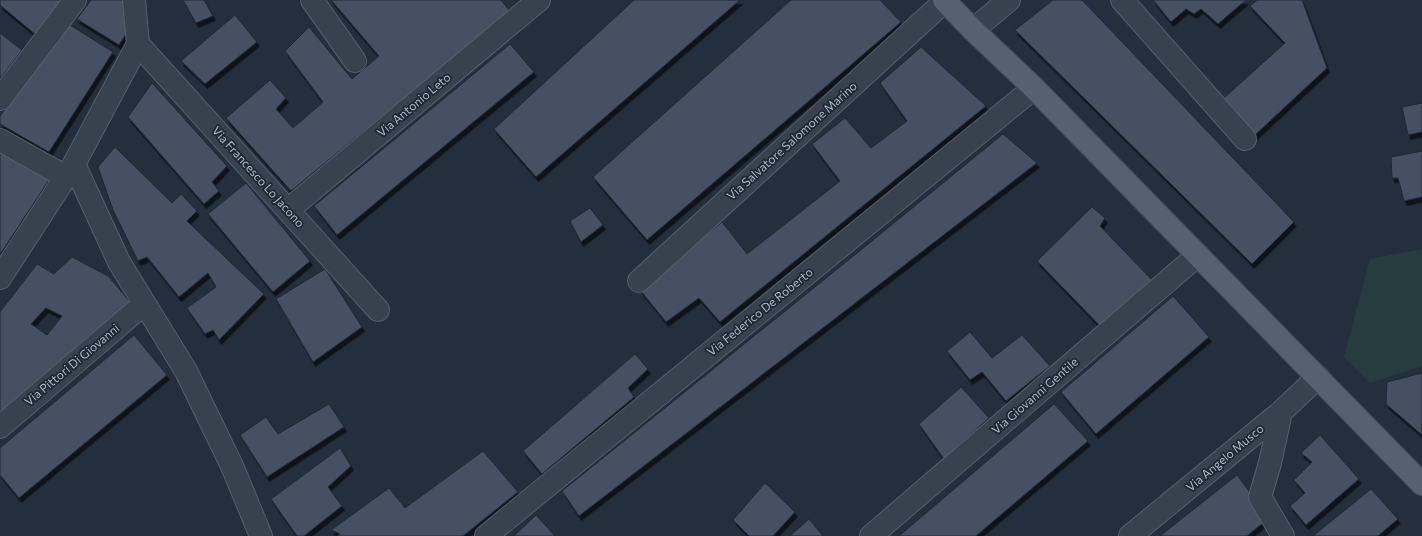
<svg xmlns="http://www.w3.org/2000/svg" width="1422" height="536" viewBox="0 0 1422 536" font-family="Commissioner,sans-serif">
<defs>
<filter id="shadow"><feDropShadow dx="2.5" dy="4.5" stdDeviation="0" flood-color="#0009"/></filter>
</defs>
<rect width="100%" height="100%" fill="#242f3e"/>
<path fill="#263c3f" d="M1422 249V366L1370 383 1344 357 1370 259Z"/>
<path fill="#455162" stroke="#1f2835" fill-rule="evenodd" filter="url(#shadow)" d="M0 0H63L36 35 0 5Z
M91 0H124L126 34 119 45 77 19Z
M183 0H204L213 16 196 23Z
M331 0H501L510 11 291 191 226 118 270 80 286 98 276 109 293 128 323 102 285 51 309 27 352 79 379 56Z
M634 0H740L536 177 494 129Z
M791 0H880L901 22 647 240 593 177Z
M1053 0H1082L1294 222 1252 264 1015 30Z
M1153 0H1246L1218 24 1201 9 1194 14 1186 9 1171 22Z
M1257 0H1302L1327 68 1255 135 1224 98 1285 43 1250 6Z
M235 15 257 42 205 84 181 61Z
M70 25 113 52 49 152 0 124V116Z
M0 33 22 50 0 79Z
M510 44 534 72 337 235 314 206Z
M921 47 986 106 720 322 699 298 666 322 640 290 722 222 747 254 840 181 812 144 845 118 871 148 907 121 880 83Z
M152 83 227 166 212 182 219 191 204 204 128 117Z
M1422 103V132L1408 135 1402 107Z
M1003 134 1037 163 579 516 562 491 867 245Z
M115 147 172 203 181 194 197 211 187 221 264 294 219 340 213 330 205 334 187 308 216 287 208 273 179 297 147 257 138 261 113 210 98 167Z
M1422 151V197L1404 201 1398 178H1392L1391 157Z
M0 153 49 180 1 253H0Z
M246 183 310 261 273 292 208 214Z
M1092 207 1105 218 1100 226 1152 280 1103 329 1037 261Z
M590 208 603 225 581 242 570 221Z
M72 257 108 276 131 303 0 413V312L37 264 54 274ZM46 308 62 316 47 335 31 324Z
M325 269 362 327 313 362 276 299Z
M1173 296 1209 337 1096 434 1061 392Z
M970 332 992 358 1022 335 1050 366 1006 401 982 372 970 380 947 351Z
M134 335 167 375 19 498 0 475V448Z
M635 354 648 369 628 388 634 397 542 474 523 451Z
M1422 373V435L1386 404 1387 382Z
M961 387 989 418 944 459 919 424Z
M329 404 344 427 267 477 240 435 266 417 278 434Z
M1054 404 1088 441 976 536H899Z
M1320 435 1359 479 1306 525 1290 506 1305 493 1294 480 1312 462 1301 453Z
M340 448 351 466 328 487 342 506 304 536H297L271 499Z
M483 451 518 492 463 536H337L340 534 331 530 389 488 405 508Z
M1237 475 1269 518 1247 536H1160Z
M765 483 795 512 773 536H749L733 520Z
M1371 489 1398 519 1378 536H1313Z
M536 515 555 536H514Z
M809 519 823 536H790Z"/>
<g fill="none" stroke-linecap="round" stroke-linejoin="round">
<g stroke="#565f6c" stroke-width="24">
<path id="minor" d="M312 0 355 61
M1122 0 1245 139
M973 30 1009 0
M138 44 378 310
M0 99 75 0
M0 140 66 177
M74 164 119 262 186 371 232 466 261 536
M288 210 539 0
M0 278 74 164 138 44 134 0
M639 281 945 1
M1281 412 1270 463 1260 497 1283 536
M0 427 144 304
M486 536 1034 88
M871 536 1198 255
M1130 536 1281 412 1318 377"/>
</g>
<g stroke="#414a57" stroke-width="24">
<path id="major" d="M944 0 973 30 1034 88 1422 484"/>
</g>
<use href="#minor" stroke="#38414e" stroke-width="22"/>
<use href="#major" stroke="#56606e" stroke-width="22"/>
</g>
<g text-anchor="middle" stroke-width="3.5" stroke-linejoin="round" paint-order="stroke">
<g font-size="12" fill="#b4bcc9" stroke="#1d2633">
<text transform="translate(414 105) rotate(-40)" y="4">Via Antonio Leto</text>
<text transform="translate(792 141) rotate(-42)" y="4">Via Salvatore Salomone Marino</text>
<text transform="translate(258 177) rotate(48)" y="4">Via Francesco Lo Jacono</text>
<text transform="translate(760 312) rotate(-39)" y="4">Via Federico De Roberto</text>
<text transform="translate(72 365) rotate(-40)" y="4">Via Pittori Di Giovanni</text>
<text transform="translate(1035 396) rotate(-41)" y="4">Via Giovanni Gentile</text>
<text transform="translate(1225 458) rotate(-40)" y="4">Via Angelo Musco</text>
</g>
</g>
</svg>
